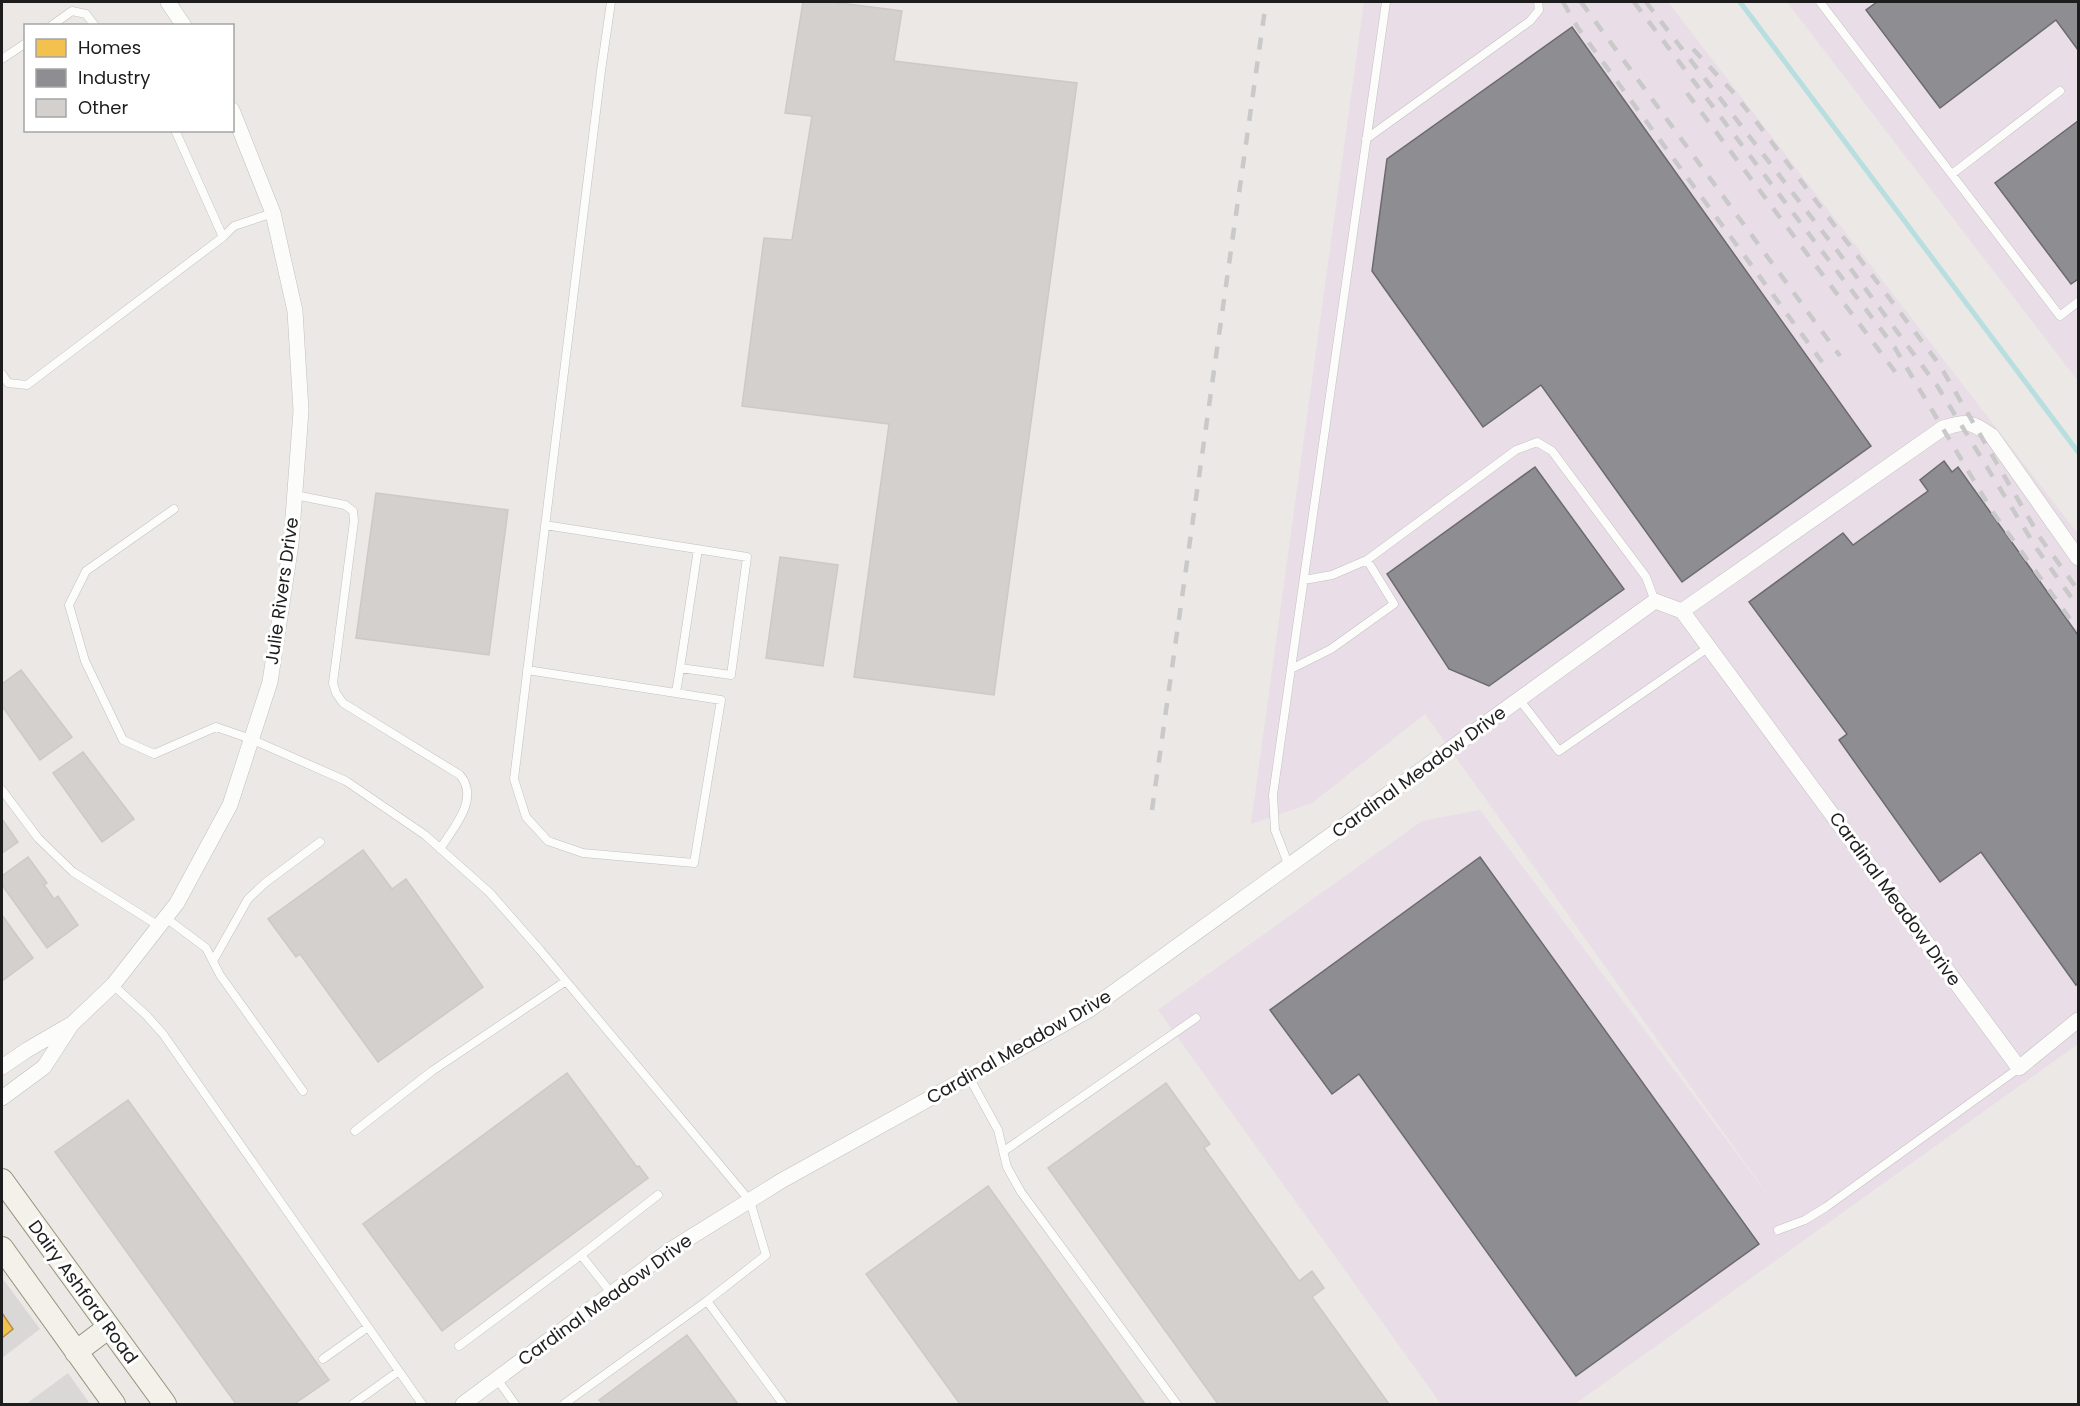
<svg xmlns="http://www.w3.org/2000/svg" width="2080" height="1406" viewBox="0 0 2080 1406" font-family="Poppins,sans-serif">
<rect width="100%" height="100%" fill="#ebe8e5"/>
<path fill="#dad8d7" d="M2 1278 40 1329 2 1358Z
M68 1373 90 1404H26Z"/>
<path fill="#e9dde7" d="M1364 2H1668L2078 534V1044L1575 1404H1441L1158 1010 1422 821 1480 810 1776 1206 1425 714 1312 803 1251 824Z
M1787 2H2078V381Z"/>
<path fill="#f2c14e" stroke="#b2903f" stroke-width="1.5" d="M2 1313 13 1329 2 1338Z"/>
<path fill="#8d8d92" stroke="#6b6b6f" stroke-width="1.5" d="M1877 2H2078V50L2056 20 1940 108 1866 10Z
M1572 27 1871 446 1682 582 1541 385 1483 427 1372 271 1387 159Z
M2078 121V279L2071 284 1995 183Z
M1944 461 1952 472 1958 467 2078 635V983L2076 985 1981 852 1940 882 1839 740 1847 734 1749 602 1843 533 1853 545 1928 491 1920 480Z
M1535 467 1624 589 1489 686 1449 669 1387 574Z
M1480 857 1759 1244 1576 1376 1359 1074 1332 1094 1270 1010Z"/>
<g fill="none" stroke-linecap="round" stroke-linejoin="round">
<path stroke="#b7dfdf" stroke-width="5" d="M1740 2 2078 452"/>
</g>
<path fill="#d4d0ce" stroke="#cec9c6" stroke-width="1.5" d="M803 2H832L902 11 894 61 1077 83 994 695 854 677 889 424 742 406 764 238 792 240 812 116 785 113Z
M376 493 508 510 489 655 356 638Z
M780 557 838 565 823 666 766 658Z
M21 670 72 737 40 760 2 706V684Z
M83 752 134 819 102 842 53 773Z
M2 819 18 842 2 853Z
M363 850 392 889 406 879 483 987 378 1062 300 954 296 957 268 919Z
M28 857 47 883 44 885 54 899 58 896 78 925 47 948 2 885V876Z
M2 915 33 958 2 981Z
M567 1073 637 1167 639 1166 648 1178 442 1331 363 1224Z
M1166 1083 1210 1144 1204 1148 1299 1281 1312 1271 1324 1288 1312 1297 1389 1404H1218L1048 1168Z
M128 1100 329 1380 294 1404H236L55 1152Z
M988 1186 1145 1404H960L866 1274Z
M687 1335 738 1404H603L599 1400Z"/>
<g fill="none" stroke-linecap="round" stroke-linejoin="round">
<g stroke="#c2c1c0" stroke-width="9">
<path id="service" d="M1820 2 2060 316 2078 302
M51 26 72 11 86 14 95 26
M2 59 26 43
M175 130 223 237
M1366 139 1530 21 1539 10 1538 2
M1952 174 2060 91
M2 374 8 383 27 385 223 237 234 226 273 213
M295 495 345 505 353 511 354 521 333 683 336 693 343 703 460 775C480 799 454 827 440 849
M174 509 86 571 69 605 85 661 123 740 154 754 216 727 251 739 346 781 425 835 490 893 540 950 750 1201 766 1255 707 1301 783 1404
M545 525 747 557 731 675 680 668 676 693
M1304 580 1332 575 1367 560 1516 450 1537 442 1552 451 1646 577 1655 601
M680 668 698 549
M1291 669 1331 649 1394 604 1367 560
M527 670 721 700 694 863 583 853 548 841 526 817 514 779 601 71 611 2
M1519 699 1559 751 1709 647
M2 790 38 838 73 872 159 926
M1289 866 1275 830 1273 795 1386 2
M166 918 206 948 220 975 303 1091
M213 961 248 899 265 883 320 842
M113 985 146 1015 163 1034 422 1404
M969 1077 998 1130 1007 1167 1021 1192 1177 1404
M355 1131 432 1071 566 981
M1004 1151 1196 1018
M1778 1230 1805 1220 1826 1207 2019 1068
M581 1255 658 1195
M459 1346 581 1255 612 1294
M323 1359 368 1327
M497 1379 515 1404
M353 1404 399 1371
M564 1404 707 1301"/>
</g>
<g stroke="#c2c1c0" stroke-width="16">
<path id="minor" d="M168 2 184 26
M1682 611 1943 428C1968 420 1971 422 1992 436L2078 558
M2 1067 27 1050 70 1025
M2 1098 44 1067 72 1024 113 985 177 903 230 805 270 682 291 544 301 411 295 311 273 213 232 110
M463 1404 670 1250 781 1181 1089 1010 1655 601 1682 611 2019 1068 2078 1020"/>
</g>
<g stroke="#96937d" stroke-width="24">
<path id="secondary" d="M2 1180 165 1404
M2 1248 114 1404
M76 1352 109 1327"/>
</g>
<use href="#service" stroke="#fcfcfb" stroke-width="8"/>
<use href="#minor" stroke="#fcfcfb" stroke-width="15"/>
<use href="#secondary" stroke="#f3f1e9" stroke-width="22"/>
<path stroke="#cac9c9" stroke-width="4.5" stroke-dasharray="12 12" stroke-linecap="butt" d="M1563 2 1578 28 1825 366
M1581 2 1840 356
M1634 2 1895 348 1992 511 2078 630
M1646 2 1839 253 1938 387 2037 549 2078 607
M1693 49 1732 91 1758 124 1939 364 2041 539 2078 590
M1687 93 1899 377
M1152 810 1266 2"/>
</g>
<g text-anchor="middle" stroke-width="6" stroke-linejoin="round" paint-order="stroke">
<g font-size="18" fill="#1d1d1d" stroke="#fff">
<text transform="translate(282 591) rotate(-82)" y="6">Julie Rivers Drive</text>
<text transform="translate(1419 772) rotate(-36)" y="6">Cardinal Meadow Drive</text>
<text transform="translate(1895 899) rotate(54)" y="6">Cardinal Meadow Drive</text>
<text transform="translate(1019 1047) rotate(-30)" y="6">Cardinal Meadow Drive</text>
<text transform="translate(83 1292) rotate(54)" y="6">Dairy Ashford Road</text>
<text transform="translate(605 1300) rotate(-36)" y="6">Cardinal Meadow Drive</text>
</g>
</g>
<rect width="2080" height="1406" fill="none" stroke="#1d1d1d" stroke-width="6"/>
<rect x="24" y="24" width="210" height="108" fill="#ffffff" stroke="#a5a5a5" stroke-width="1.5"/>
<rect x="36" y="39" width="30" height="18" fill="#f2c14e" stroke="#a5a5a5" stroke-width="1.5"/>
<text x="78" y="54" font-size="18" fill="#1d1d1d">Homes</text>
<rect x="36" y="69" width="30" height="18" fill="#8d8d92" stroke="#a5a5a5" stroke-width="1.5"/>
<text x="78" y="84" font-size="18" fill="#1d1d1d">Industry</text>
<rect x="36" y="99" width="30" height="18" fill="#d4d0ce" stroke="#a5a5a5" stroke-width="1.5"/>
<text x="78" y="114" font-size="18" fill="#1d1d1d">Other</text>
</svg>
